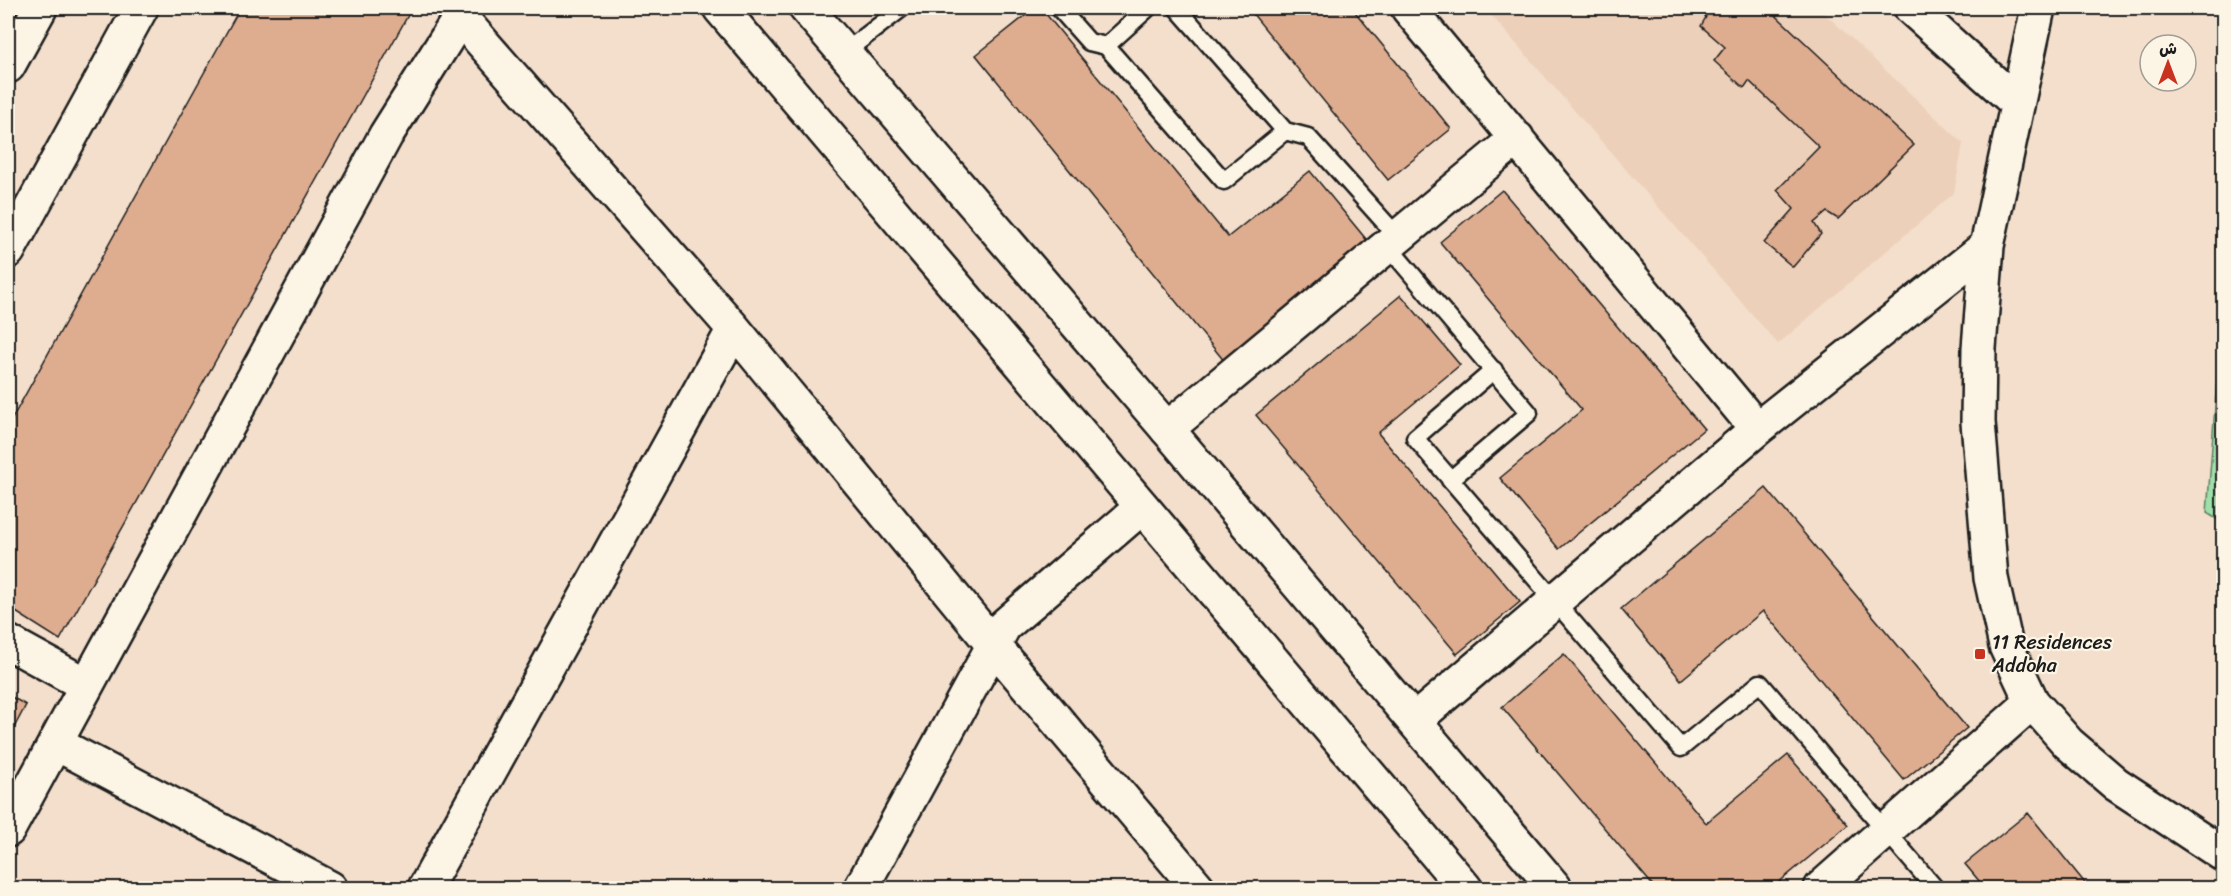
<svg xmlns="http://www.w3.org/2000/svg" width="2231" height="896" viewBox="0 0 2231 896" font-family="Sriracha,'Playpen Sans Arabic',sans-serif">
<rect width="100%" height="100%" fill="#f3dfcc"/>
<filter id="ink" filterUnits="userSpaceOnUse"><feTurbulence type="fractalNoise" baseFrequency=".0167" numOctaves="2"/><feDisplacementMap in="SourceGraphic" scale="12" xChannelSelector="R" yChannelSelector="G"/><feConvolveMatrix kernelMatrix="1 2 1 2 8 2 1 2 1" color-interpolation-filters="sRGB"/></filter>
<g filter="url(#ink)">
<path fill="#edd0ba" d="M1485 8H1819L1963 143 1954 193 1778 344Z"/>
<path fill="#9edfaa" stroke="#5d7e63" stroke-width="1.5" d="M2223 299 2224 523H2223L2207 513Z"/>
<path fill="#dead90" stroke="#1c1c1c" stroke-width="1.5" d="M240 8H412L60 640 8 607V426Z
M1035 8H1041L1228 237 1310 171 1370 244 1225 362 976 55Z
M1248 8H1352L1451 129 1388 180Z
M1697 8H1768L1914 145 1838 219 1827 212 1814 223 1821 234 1793 267 1764 243 1794 209 1777 190 1819 147 1749 81 1744 88 1714 61 1725 47 1701 26 1706 17Z
M1502 190 1704 429 1559 549 1500 478 1582 410 1440 242Z
M1401 295 1460 365 1378 433 1520 602 1457 654 1256 415Z
M1766 488 1967 728 1904 780 1763 611 1681 680 1621 609Z
M1564 654 1706 823 1788 755 1848 825 1772 888H1655L1502 707Z
M8 695 26 705 8 739Z
M2028 813 2089 888H1985L1965 864Z"/>
<g fill="none" stroke-linecap="round" stroke-linejoin="round">
<g stroke="#1c1c1c" stroke-width="21">
<path id="lane" d="M1059 8 1089 42 1106 46
M1148 8 1106 46 1224 181 1285 131
M1177 8 1285 131 1308 137 1397 236
M845 52 902 8
M1387 245 1529 413 1450 480
M1494 370 1415 438 1681 748 1760 683 1935 888"/>
</g>
<g stroke="#1c1c1c" stroke-width="38">
<path id="street" d="M1408 8 1757 429
M1911 8 2017 103
M2038 8 1987 246 1979 348 1978 422 1991 578 2006 646 2032 702 2068 743 2116 784 2224 855
M460 17 734 329 994 646 1198 888
M1167 429 1517 138
M8 642 86 685
M1414 721 1757 429 1987 246
M55 743 330 888
M8 830 386 135 466 8
M425 888 734 329
M861 888 1004 626 1142 507
M1821 888 2032 702"/>
</g>
<g stroke="#1c1c1c" stroke-width="38">
<path id="secondary" d="M720 8 1465 888
M806 8 1167 429 1555 888
M8 66 40 8
M8 251 141 8"/>
</g>
<use href="#lane" stroke="#fcf5e5" stroke-width="16"/>
<use href="#street" stroke="#fcf5e5" stroke-width="33"/>
<use href="#secondary" stroke="#fcf5e5" stroke-width="33"/>
</g>
</g>
<rect fill="#c8321e" stroke="#fcf5e5" stroke-width="2" x="1974" y="648" width="12" height="12" rx="3"/>
<g text-anchor="middle" stroke-width="4.5" stroke-linejoin="round" paint-order="stroke">
<g font-size="20" fill="#1c1c1c" stroke="#fcf5e5" text-anchor="start">
<text x="1992" y="649">11 Residences<tspan x="1992" dy="23">Addoha</tspan></text>
</g>
</g>
<rect width="2231" height="896" fill="none" stroke="#fcf5e5" stroke-width="30"/>
<rect x="15" y="15" width="2201" height="866" fill="none" stroke="#1c1c1c" stroke-width="2" filter="url(#ink)"/>
<g transform="translate(2168 63)"><circle r="28" fill="#fcf5e5" stroke="#a29e95" stroke-width="1.5"/>
<path d="M0-4.5L10 22L0 15L-10 22Z" fill="#c8321e"/>
<text y="-9" font-size="16" font-weight="bold" text-anchor="middle" fill="#1c1c1c">ش</text>
</g>
</svg>
